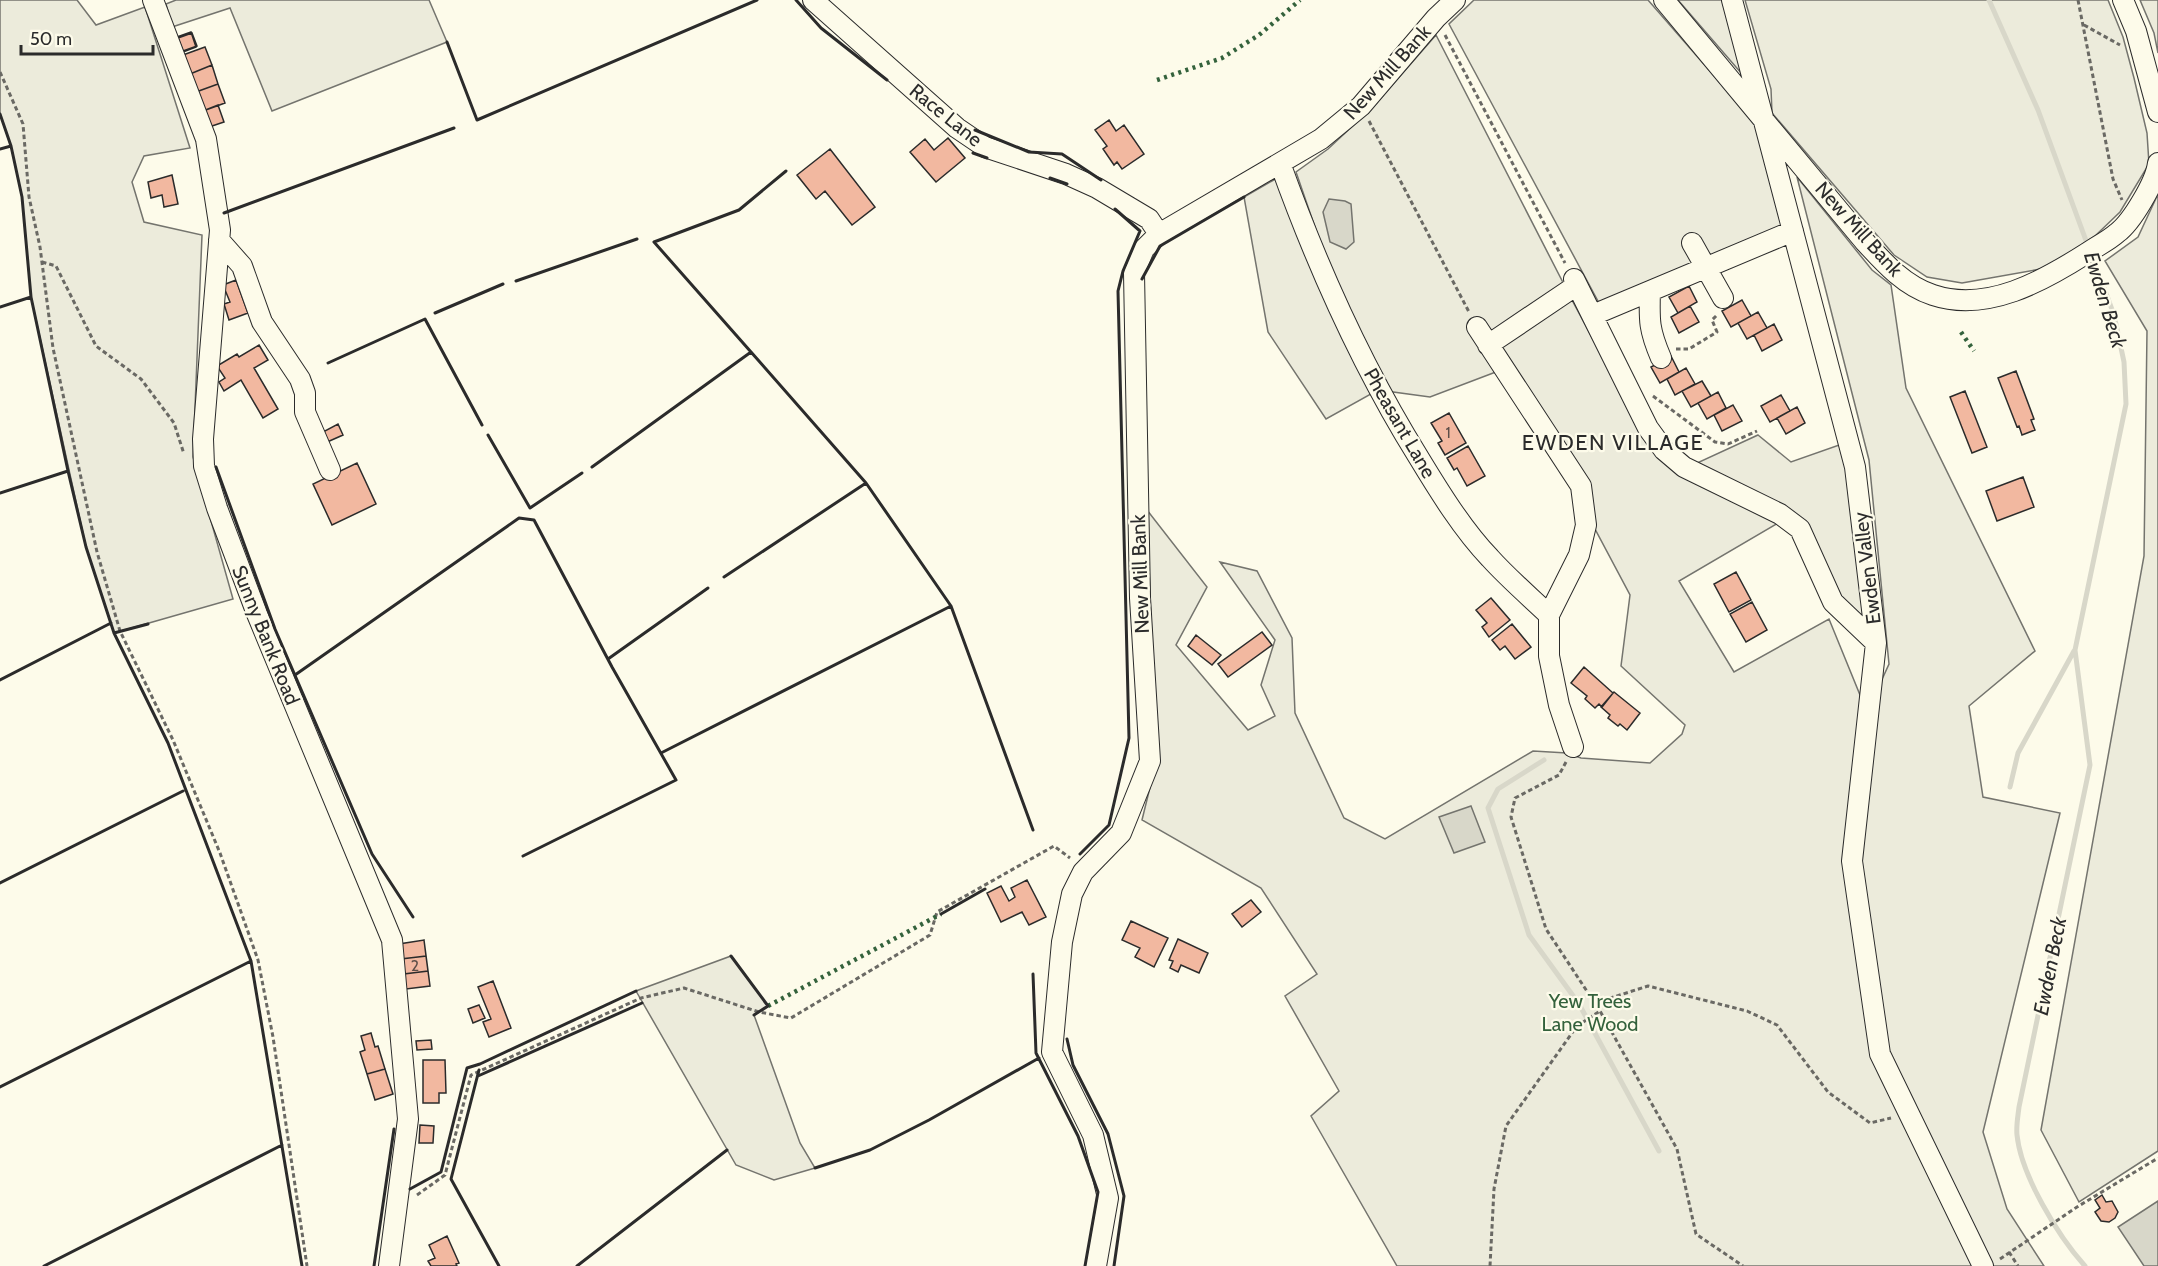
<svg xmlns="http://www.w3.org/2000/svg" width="2158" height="1266" viewBox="0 0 2158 1266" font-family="Cabin,sans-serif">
<rect width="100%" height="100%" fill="#fdfbea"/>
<path fill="#ecebdb" stroke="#74746e" stroke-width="1.5" d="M0 0H77L96 25 145 7 190 148 144 156 132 182 144 222 202 235 193 457 233 599 114 633 86 547 31 297 22 197 11 146 0 114Z
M176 0H429L447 42 272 111 230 8 172 27 166 4Z
M1474 0H1648L1756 124 1784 226 1599 303 1449 24Z
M1678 0H1722L1742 74Z
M1745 0H2108L2123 37 2134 78 2147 133 2149 164 2120 212 2095 236 2046 268 1962 283 1927 277 1894 255 1772 113 1771 89Z
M2140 0H2158V53L2154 33Z
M1436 35 1573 302 1641 429 1780 522 1679 581 1734 672 1829 619 1867 712 1889 664 1869 460 1797 177 1872 270 1891 285 1906 388 2035 651 1969 706 1983 797 2060 813 1983 1132 2007 1209 2044 1266H1397L1311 1116 1339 1091 1285 996 1317 974 1261 888 1142 820 1156 763 1147 510 1207 587 1176 645 1248 730 1275 716 1261 685 1275 640 1220 562 1257 571 1292 638 1295 713 1344 818 1385 839 1533 751 1567 753 1581 758 1650 763 1682 734 1685 725 1621 666 1630 595 1509 367 1430 397 1386 391 1326 259 1296 172 1328 149 1373 107Z
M1279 177 1371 394 1326 419 1268 332 1244 197Z
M2158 194V1151L2079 1202 2041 1130 2144 556 2147 331 2105 261 2138 237Z
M1758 435 1791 462 1842 444 1869 628 1836 598 1802 527 1697 463Z
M731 956 768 1006 754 1015 800 1143 815 1168 774 1180 736 1165 636 991Z"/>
<path fill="#d8d7c9" stroke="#74746e" stroke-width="1.5" d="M1329 199 1345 201 1351 204 1354 242 1346 249 1330 242 1323 212Z
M1471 806 1485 842 1454 853 1439 817Z
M2158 1201V1266H2144L2118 1227Z"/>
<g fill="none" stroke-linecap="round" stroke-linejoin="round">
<path stroke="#d8d7c9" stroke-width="5" d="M1989 0 2038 110 2088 246
M1544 760 1498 789 1488 808 1529 935 1579 1004 1659 1151
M2010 787 2018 753 2074 651
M2085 1266C2058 1236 2021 1175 2017 1135 2016 1126 2018 1116 2019 1107L2090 765 2075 650 2126 404 2124 362 2114 315 2092 255"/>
</g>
<path fill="#f2b8a0" stroke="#2b2b2b" stroke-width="1.5" d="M191 32 196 47 183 52 177 37Z
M192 33 197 46 183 51 178 38Z
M205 47 212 65 190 74 183 55Z
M212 65 218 84 196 92 190 74Z
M218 84 225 103 203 111 196 92Z
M218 105 224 122 209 127 203 111Z
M1109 120 1116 131 1124 125 1144 154 1122 169 1117 162 1114 165 1103 149 1107 146 1095 130Z
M948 138 965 158 936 182 910 152 925 139 934 150Z
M830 149 875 207 852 225 825 191 816 199 797 175Z
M172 175 178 204 164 207 162 195 151 198 148 182Z
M236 280 248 313 229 320 224 304 230 302 223 285Z
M1689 286 1697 302 1678 313 1669 297Z
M1742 300 1751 316 1731 327 1722 311Z
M1690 306 1699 322 1679 333 1671 317Z
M1758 312 1767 328 1747 339 1738 323Z
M1774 324 1782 340 1762 351 1754 335Z
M259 345 268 360 254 368 278 409 263 418 241 380 224 391 219 382 225 378 217 366 237 354 239 357Z
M1671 356 1679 372 1660 383 1651 367Z
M1686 368 1695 384 1675 395 1667 379Z
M2016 371 2034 419 2031 420 2035 430 2022 435 2019 426 2017 427 1998 378Z
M1702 381 1711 396 1691 407 1682 391Z
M1965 391 1987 447 1972 453 1950 397Z
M1718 392 1726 408 1707 419 1698 403Z
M1781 395 1790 411 1770 422 1761 406Z
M1733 405 1742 421 1722 431 1714 415Z
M1797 407 1805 423 1786 434 1777 418Z
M1449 413 1466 443 1445 455 1438 443 1442 441 1431 423Z
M338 424 343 435 325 443 321 433Z
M1468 446 1485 476 1467 486 1457 468 1454 470 1447 458Z
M357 463 376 504 332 525 313 484Z
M2023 477 2034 507 1997 521 1986 491Z
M1736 572 1751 600 1729 612 1714 584Z
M1491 598 1510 620 1489 637 1482 627 1487 623 1476 610Z
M1752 602 1767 630 1746 642 1730 614Z
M1512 624 1531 647 1515 659 1505 646 1500 650 1492 640Z
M1262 632 1272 645 1228 677 1218 664Z
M1196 635 1221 655 1212 665 1188 646Z
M1584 667 1613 693 1602 707 1599 704 1595 708 1585 699 1587 696 1571 683Z
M1614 692 1640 713 1627 730 1620 724 1618 726 1608 718 1610 715 1601 707Z
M1027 880 1046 917 1029 925 1022 912 1001 922 987 893 1001 886 1009 901 1015 897 1011 888Z
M1251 900 1261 912 1242 927 1232 914Z
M1131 921 1168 938 1154 967 1135 957 1140 948 1122 940Z
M1178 939 1208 953 1199 973 1181 965 1178 972 1170 968 1173 961 1169 960Z
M424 940 430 986 406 989 399 944Z
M424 940 426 956 401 959 399 944Z
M426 956 428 971 404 974 401 959Z
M428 971 430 986 406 989 404 974Z
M493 981 511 1028 489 1037 483 1022 491 1019 478 987Z
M479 1005 485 1018 473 1023 468 1009Z
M371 1033 375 1047 378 1046 385 1069 367 1074 360 1052 365 1050 361 1036Z
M431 1040 432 1049 417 1050 416 1041Z
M423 1060H445L446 1093H439V1103H423Z
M385 1069 393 1094 375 1100 367 1074Z
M420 1125 434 1126 433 1143H419Z
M2102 1195 2106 1202 2112 1201 2118 1212 2115 1218 2109 1222 2101 1221 2095 1212 2100 1208 2095 1200Z
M447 1236 459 1263 456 1264 457 1266H431L428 1261 435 1258 429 1245Z"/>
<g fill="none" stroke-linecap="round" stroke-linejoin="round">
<g stroke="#2b2b2b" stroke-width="22">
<path id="minor" d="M153 0 206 139 220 230 203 439 204 466 217 508 257 614 392 940 408 1119 389 1266
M813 0 957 128 985 147 1066 174 1097 188 1149 219 1159 234
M1664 0 1865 242C1885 264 1905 286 1933 295 1987 313 2043 281 2087 253 2097 246 2108 241 2117 233 2132 222 2156 181 2158 163
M2123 0 2136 31 2158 112
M1280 163C1317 266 1361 365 1419 458 1439 491 1463 530 1490 558 1508 578 1529 596 1549 615
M219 240 242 266 262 322 300 379 305 393V412L330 470
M1692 243 1723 298
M1574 279 1648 428 1664 450 1684 467 1780 514 1800 529 1833 602 1876 643 1855 467 1732 0
M1650 291C1649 321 1649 330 1661 358
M1593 315 1793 231
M1477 327 1581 486 1586 525 1579 555 1549 615V656L1559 705 1573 747
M1488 345 1577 285
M1876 643 1852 861 1880 1054 1983 1266
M1096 1266 1108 1198 1093 1135 1052 1052 1062 942 1072 894 1083 872 1121 833 1150 761 1140 598 1134 273 1144 249 1159 234 1321 139 1361 106 1436 18 1455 0"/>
</g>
<path stroke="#6a6964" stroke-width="3" stroke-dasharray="4.5 3" stroke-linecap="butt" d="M2078 0 2113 179 2122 200
M2084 25 2120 45
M1445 35 1565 263
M0 72 23 124 29 197 40 247 53 348 97 552 120 631 173 740 220 853 258 960 273 1037 307 1266
M1369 121 1469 312
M42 262 56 266 96 346 141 379 174 423 184 454
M1676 349H1689L1717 332 1712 320 1717 315
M1653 396 1715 442 1728 444 1757 431
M1566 762 1559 775 1515 798 1511 817 1546 929 1600 1011 1677 1149 1696 1234 1743 1266
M1595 1003 1648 986 1747 1011 1777 1025 1828 1092 1870 1123 1891 1118
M417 1195 445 1175 471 1075 641 998 684 988 759 1012 791 1018 930 935 937 912 1054 846 1070 858
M2009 1252 2018 1266
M2000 1259 2077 1207 2158 1158
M1490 1266 1494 1189 1506 1126 1577 1026 1600 1011"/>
<use href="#minor" stroke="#fdfbea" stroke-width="20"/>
<path stroke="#34623c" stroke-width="4.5" stroke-dasharray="3 4.5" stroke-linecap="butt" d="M1157 80 1222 58 1259 35 1300 0
M1961 332 1974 351
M768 1006 941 914"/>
<path stroke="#2b2b2b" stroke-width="3" d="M796 0 821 28 887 80
M447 42 477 120 757 0
M0 114 11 146 22 197 31 297 68 471 86 547 114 633
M975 130 1029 152 1062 154 1101 180
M0 149 11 146
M973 153 987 158
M1050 178 1067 184
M224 213 454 128
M1142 279 1160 246 1244 197
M516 281 637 239
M0 307 31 297
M435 313 503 284
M751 352 654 242 739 210 786 171
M328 363 425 319 482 425
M488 435 530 508 582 473
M216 467 275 629 372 854 413 917
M592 467 751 352 866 483
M0 493 68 471
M951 606 1033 830
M148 624 114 633 168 743 251 961 302 1266
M608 659 708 588
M295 675 519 518 534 520 612 667 676 780 523 856
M0 680 111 623
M661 753 951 606 866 483 724 577
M1080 854 1109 825 1129 738 1118 291 1123 271 1140 231 1115 209
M0 883 183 791
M941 914 985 889
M731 956 768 1006 754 1015
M1033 974 1036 1053 1078 1136 1098 1192 1085 1266
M1067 1039 1073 1065 1108 1134 1124 1196 1114 1266
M479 1070 451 1179 499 1266
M478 1076 642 1003
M0 1087 251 961
M815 1168 870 1150 929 1120 1039 1058
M410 1189 441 1172 467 1068 480 1064 636 991
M44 1266 282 1145
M374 1266 394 1129
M577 1266 727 1150"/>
</g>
<g text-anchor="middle" stroke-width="4.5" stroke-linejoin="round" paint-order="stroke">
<g font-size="16" fill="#5d4e48">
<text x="1448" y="438">1</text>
<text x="415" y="971">2</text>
</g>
<g font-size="20" fill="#2b2b2b" stroke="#fdfbea">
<text transform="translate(1387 72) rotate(-48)" y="7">New Mill Bank</text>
<text transform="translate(946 115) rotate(39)" y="7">Race Lane</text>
<text transform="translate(1859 229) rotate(48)" y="7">New Mill Bank</text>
<text transform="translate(1400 423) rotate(60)" y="7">Pheasant Lane</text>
<text transform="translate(1867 568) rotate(-97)" y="7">Ewden Valley</text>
<text transform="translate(1140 574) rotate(-92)" y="7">New Mill Bank</text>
<text transform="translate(266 635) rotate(68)" y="7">Sunny Bank Road</text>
</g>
<g font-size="20" fill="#34623c" stroke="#fdfbea">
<text x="1590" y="1008">Yew Trees<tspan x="1590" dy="23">Lane Wood</tspan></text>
</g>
<g font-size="21" font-style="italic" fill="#2b2b2b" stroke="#fdfbea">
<text transform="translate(2105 300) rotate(73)" y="7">Ewden Beck</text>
<text transform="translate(2050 966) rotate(-79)" y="7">Ewden Beck</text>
</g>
<g font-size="22" letter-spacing="1.5" fill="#2b2b2b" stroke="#fdfbea">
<text x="1613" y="450">EWDEN VILLAGE</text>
</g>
</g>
<path d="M21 45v9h132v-9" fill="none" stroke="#2b2b2b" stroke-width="3"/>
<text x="30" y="45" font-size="18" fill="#2b2b2b" stroke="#fdfbea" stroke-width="4.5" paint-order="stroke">50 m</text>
</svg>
